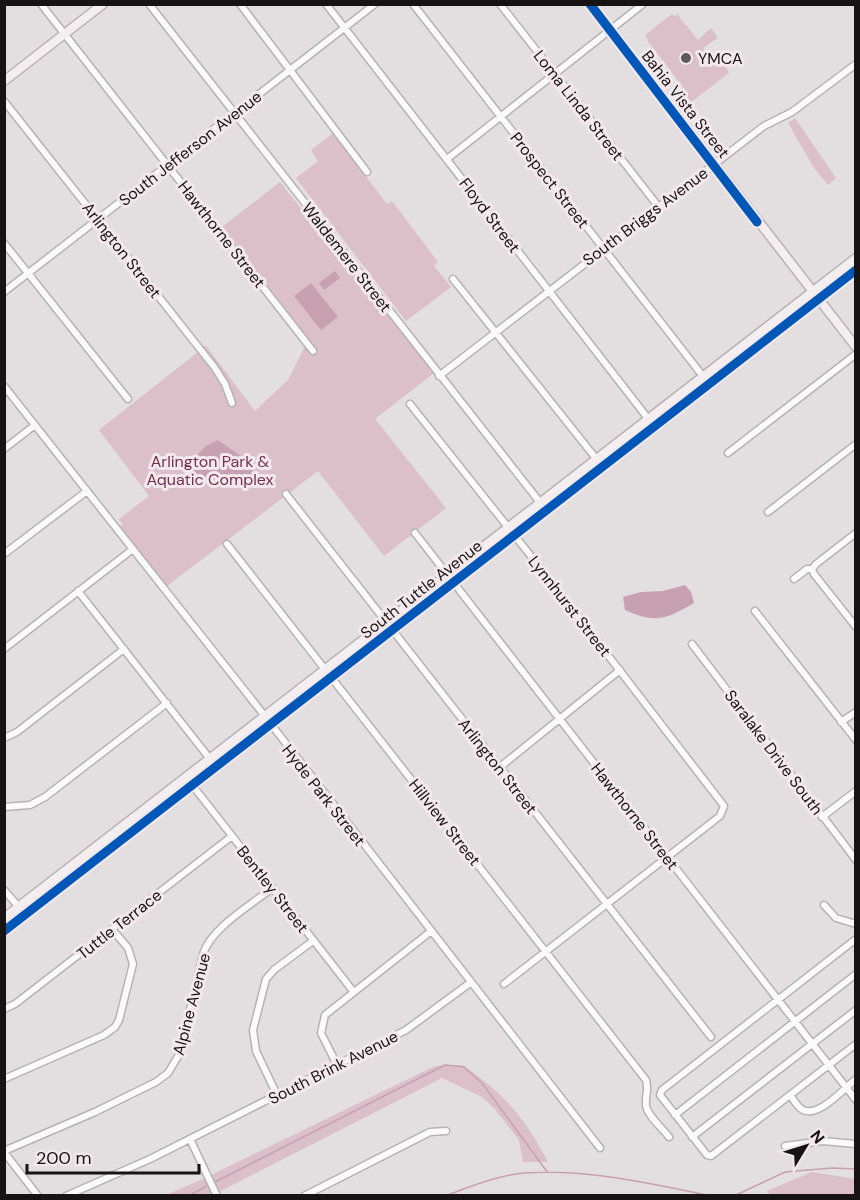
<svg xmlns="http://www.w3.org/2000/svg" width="860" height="1200" viewBox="0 0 860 1200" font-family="'DM Sans',sans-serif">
<rect width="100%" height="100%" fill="#e3dedf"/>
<path fill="#dbbfc9" d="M672 14 674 16 677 14 698 40 711 28 718 38 703 48 712 59 715 57 719 61 722 60 729 73 690 103 680 90 683 87 647 40 648 39 645 35Z
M795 118 836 178 828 185 814 168 788 123Z
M333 133 387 204 392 201 438 262 434 266 451 287 406 321 296 178 318 161 311 150Z
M280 182 310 220 312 218 434 373 375 419 446 508 384 556 318 471 167 586 120 527 123 524 119 519 149 496 99 430 198 352 232 395 225 377 203 348 206 346 255 411 288 380 305 346 312 355 317 351 222 227Z
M462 1065C503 1092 526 1119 548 1162H523L519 1140 494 1108 482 1097 442 1078 219 1192 211 1175 435 1066Z
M812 1172 855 1179V1195L771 1196 767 1191Z
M205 1178 213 1196H164Z"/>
<path fill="#c8a1b1" d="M335 271 340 278 324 290 319 283Z
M311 283 338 317 321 330 294 296Z
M218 440 248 461 256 478 244 487C226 481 206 479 190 471L189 463 206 446Z
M685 585 691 592 694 603C666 619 656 624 625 610L623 597 641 592 663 591Z"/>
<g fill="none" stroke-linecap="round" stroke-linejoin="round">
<path stroke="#c8a1b1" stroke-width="1.5" d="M213 1183 445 1065 464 1067 482 1083 548 1173
M188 1196 209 1185
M445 1196C469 1187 499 1175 524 1173 587 1169 650 1183 711 1196
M734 1196 785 1172 832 1168 856 1169"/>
<g stroke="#b6b2b4" stroke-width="9">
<path id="street" d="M41 4 313 351
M149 4 546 510
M240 4 367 172
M326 4 650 421
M413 4 709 384
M500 4 658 206
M4 101 215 368 225 384 232 403
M447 159 643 4
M4 243 128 399
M453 279 602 466
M4 292 375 4
M439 376 764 126 792 112 856 64
M4 386 260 710 600 1148
M410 404 550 580 724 806 720 816 504 984
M4 449 35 425
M728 453 856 354
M286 494 711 1037
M768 512 856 444
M415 533 856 1100
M227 544 646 1080C649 1090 645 1095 646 1105 646 1114 663 1129 669 1137
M4 554 87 491
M812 569 814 574 856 627
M794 579 807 569H812L816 564 856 533
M78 591 210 759
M755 611 856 740
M692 644 856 860
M4 649 133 549
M841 722 856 712
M4 738 17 732 124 649
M500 767 620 670
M193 786 353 991
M4 807 30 805 45 797 167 703
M822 817 856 791
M4 890 19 907
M824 905 836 918 856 924
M856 939 662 1090 660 1095 707 1155 711 1156 856 1044
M4 1009 15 1004 232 836
M337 1065 321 1033 325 1015 430 932
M4 1079 104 1035 115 1027 119 1020 133 964 128 948 112 929
M277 1095 256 1051 253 1030 266 979 275 969 313 941
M790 1095C794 1100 797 1107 803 1110 819 1118 844 1088 856 1079
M675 1115 856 974
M692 1137 856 1010
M190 1139 217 1196
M785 1146 823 1141 856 1144
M4 1151 95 1112 156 1082 168 1073 180 1053 203 954C212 927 250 906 272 888
M4 1152 38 1196
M66 1196 150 1159 406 1030 470 983
M304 1196 430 1132 446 1131"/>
</g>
<g stroke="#b6b2b4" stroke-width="11">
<path id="secondary" d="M590 4 856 347
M4 81 103 4
M4 918 856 258
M4 931 856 270"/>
</g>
<use href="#street" stroke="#fbfafa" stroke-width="6"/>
<use href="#secondary" stroke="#f4eef1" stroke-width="8"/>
<g stroke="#f3e8ec" stroke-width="13">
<path id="cycleway" d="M590 4 757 222
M4 931 856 270"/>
</g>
<use href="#cycleway" stroke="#0057b8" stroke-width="9"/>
</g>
<circle fill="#5e5a5c" stroke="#f3e8ec" stroke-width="2" cx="686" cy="58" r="6"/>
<g text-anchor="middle" stroke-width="6" stroke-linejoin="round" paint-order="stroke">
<g font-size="16" fill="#171315" stroke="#f3e8ec" text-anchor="start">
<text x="698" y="64">YMCA</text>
</g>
<g font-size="16" fill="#171315" stroke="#f3e8ec">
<text transform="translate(686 104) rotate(52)" y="6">Bahia Vista Street</text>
<text transform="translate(579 105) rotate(52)" y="6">Loma Linda Street</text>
<text transform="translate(190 148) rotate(-38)" y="6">South Jefferson Avenue</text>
<text transform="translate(550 180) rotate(52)" y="6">Prospect Street</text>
<text transform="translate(490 215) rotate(53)" y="6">Floyd Street</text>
<text transform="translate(645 216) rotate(-37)" y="6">South Briggs Avenue</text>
<text transform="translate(222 234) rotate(52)" y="6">Hawthorne Street</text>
<text transform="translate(122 250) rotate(52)" y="6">Arlington Street</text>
<text transform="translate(347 257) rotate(52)" y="6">Waldemere Street</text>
<text transform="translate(421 589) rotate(-38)" y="6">South Tuttle Avenue</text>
<text transform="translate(570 606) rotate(52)" y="6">Lynnhurst Street</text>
<text transform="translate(774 752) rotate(53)" y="6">Saralake Drive South</text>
<text transform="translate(498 766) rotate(52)" y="6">Arlington Street</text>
<text transform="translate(324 795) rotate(52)" y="6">Hyde Park Street</text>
<text transform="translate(635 816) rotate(52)" y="6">Hawthorne Street</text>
<text transform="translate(445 822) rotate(52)" y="6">Hillview Street</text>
<text transform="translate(273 889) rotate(52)" y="6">Bentley Street</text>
<text transform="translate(119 924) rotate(-38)" y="6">Tuttle Terrace</text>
<text transform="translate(191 1004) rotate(-75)" y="6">Alpine Avenue</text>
<text transform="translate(333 1067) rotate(-27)" y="6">South Brink Avenue</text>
</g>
<g font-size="16" fill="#743050" stroke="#f3e8ec">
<text x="210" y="467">Arlington Park &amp;<tspan x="210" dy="18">Aquatic Complex</tspan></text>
</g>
</g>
<rect width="860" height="1200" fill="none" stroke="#171315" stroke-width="12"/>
<g transform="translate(806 1146) rotate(52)" stroke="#f3e8ec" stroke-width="4.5" paint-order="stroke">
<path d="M0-4.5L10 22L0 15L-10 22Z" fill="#171315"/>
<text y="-9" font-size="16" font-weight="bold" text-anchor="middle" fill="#171315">N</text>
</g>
<path d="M27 1164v9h172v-9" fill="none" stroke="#171315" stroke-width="3"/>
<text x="36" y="1164" font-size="18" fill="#171315" stroke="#f3e8ec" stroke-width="4.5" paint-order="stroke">200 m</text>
</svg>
